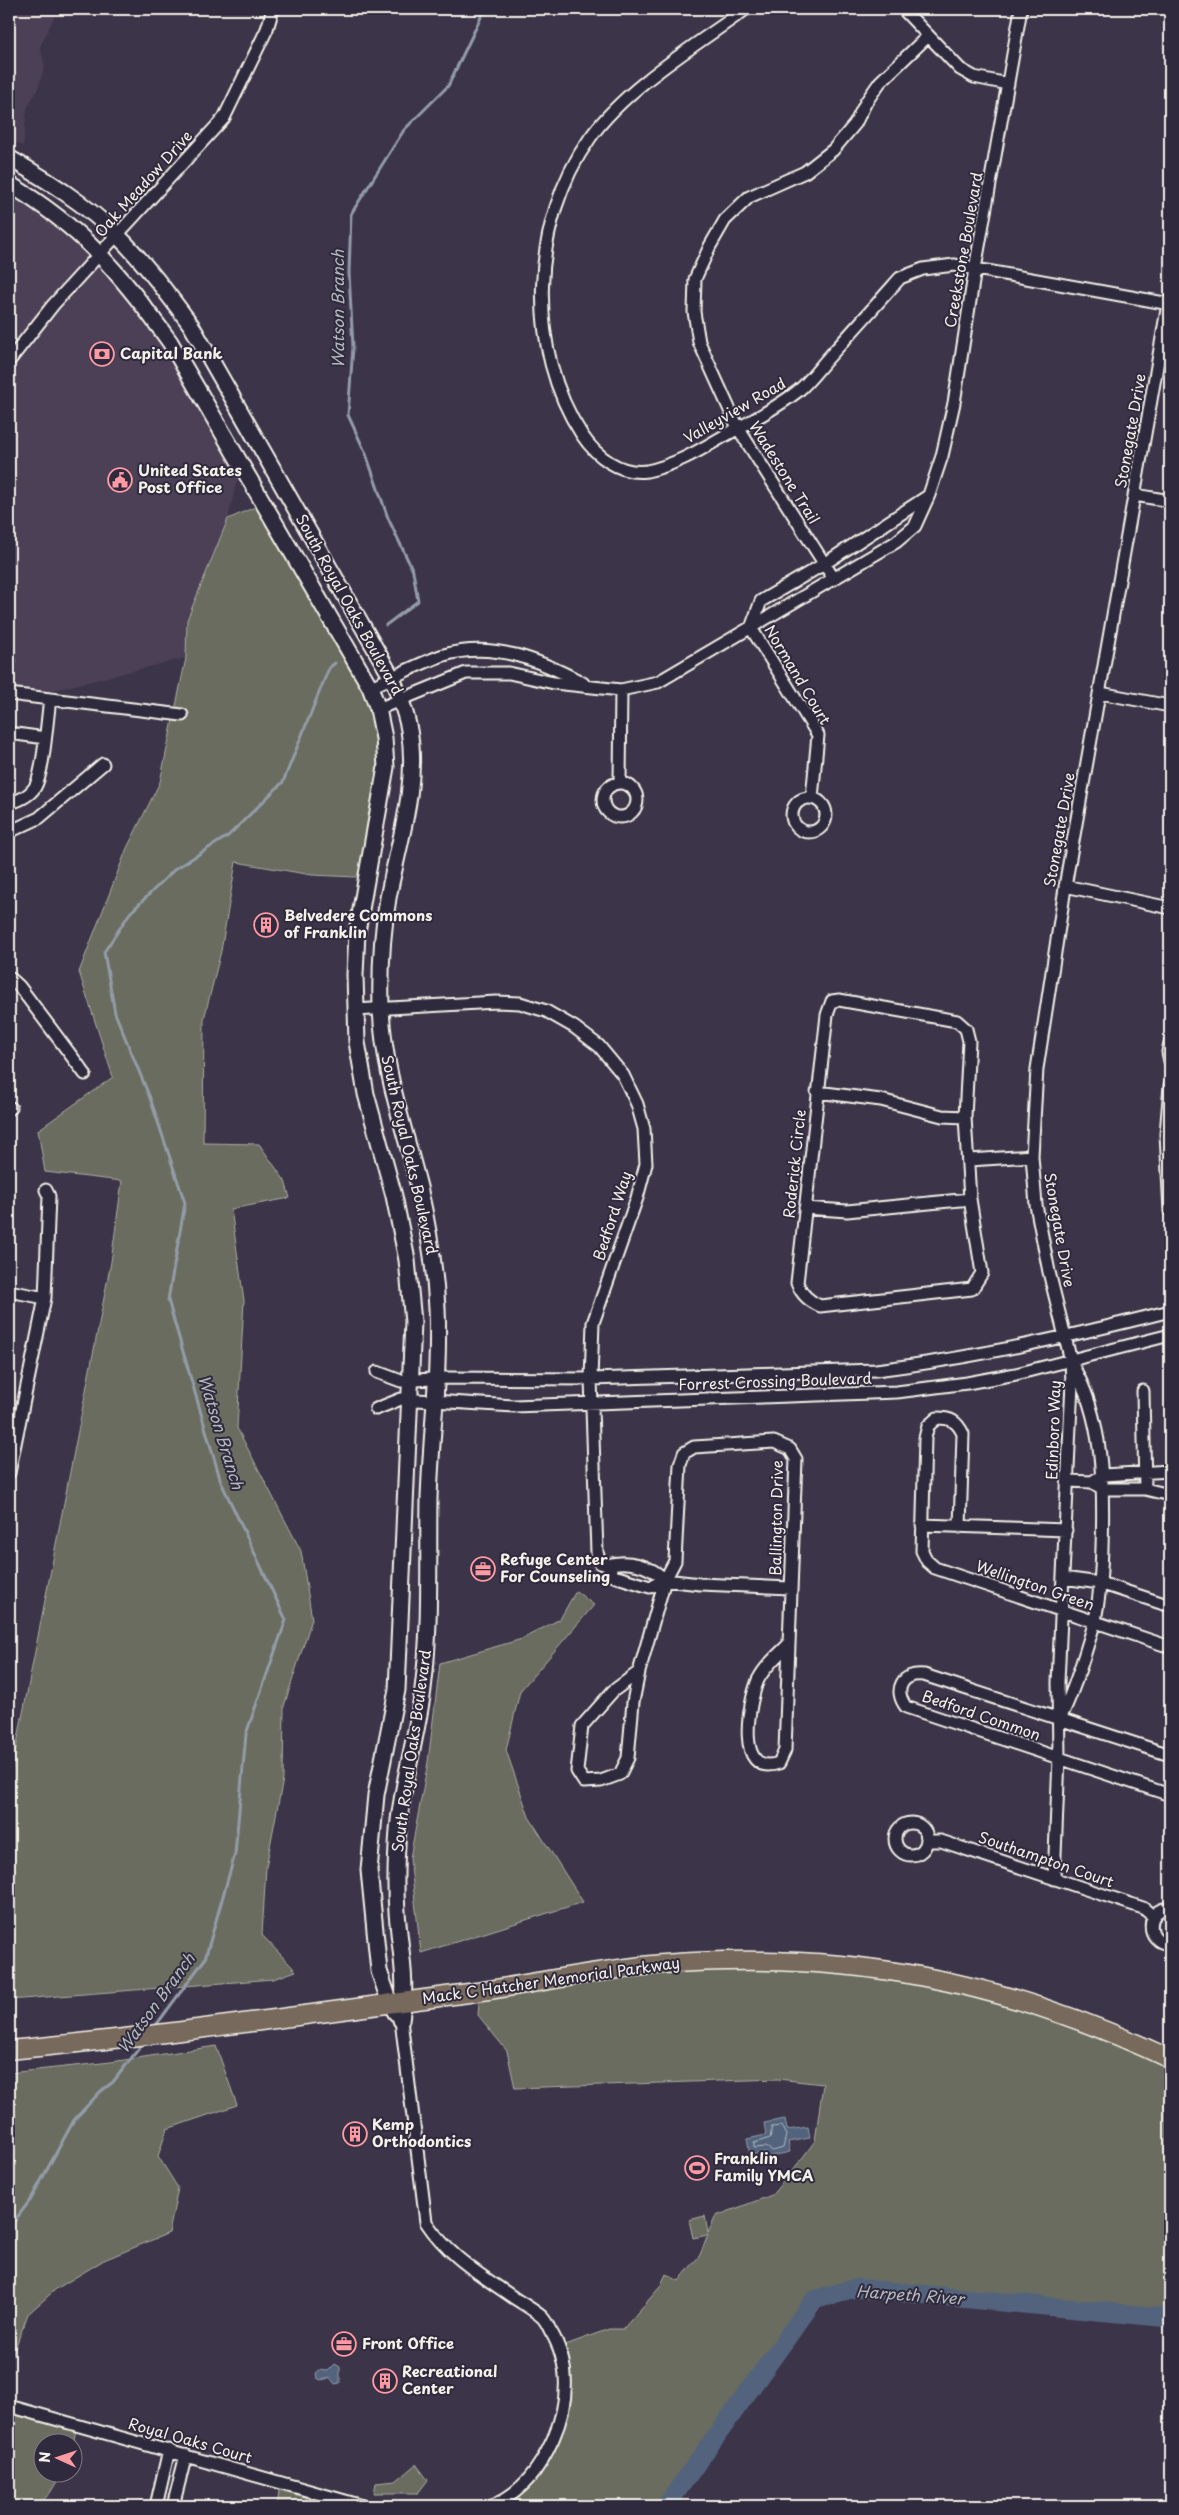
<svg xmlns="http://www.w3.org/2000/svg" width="1179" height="2515" viewBox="0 0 1179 2515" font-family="'Playpen Sans',sans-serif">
<rect width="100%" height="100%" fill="#3c3449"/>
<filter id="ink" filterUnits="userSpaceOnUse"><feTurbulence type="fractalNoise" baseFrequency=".02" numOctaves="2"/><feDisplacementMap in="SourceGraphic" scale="10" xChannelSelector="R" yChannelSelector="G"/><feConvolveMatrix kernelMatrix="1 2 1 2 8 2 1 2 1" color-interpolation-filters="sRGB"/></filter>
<g filter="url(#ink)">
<path fill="#4c4157" d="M9 9H58L40 47 45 66 37 91 27 108 23 146 9 139Z
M9 184 29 196 137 295 241 463 228 519 187 620 186 658 9 701Z"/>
<path fill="#696c5e" stroke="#aeaea3" d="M264 503 370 687 384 738 369 862 356 877 312 875 236 862 221 951 204 1019 203 1143 259 1144 285 1181 290 1198 231 1209 244 1301 237 1428 301 1551 312 1619 284 1706 283 1779 266 1867 262 1935 296 1971 273 1979 9 2000V1785L111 1262 122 1181 45 1172 38 1130 113 1077 79 972 127 848 160 782 186 658 187 620 228 519Z
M576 1591 594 1605 520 1691 506 1750 529 1817 583 1902 421 1953 410 1858 428 1762 440 1663 522 1639 560 1619Z
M662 1964 921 1976 1170 2059V2318L855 2288 814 2300 666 2506H490L525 2485 563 2406 560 2347 609 2329H623L660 2287 666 2274 679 2281 700 2255 708 2235 693 2238 689 2220 705 2216 708 2233 716 2216 772 2195 800 2161 815 2141 823 2084 778 2079 515 2088 507 2051 478 2015 480 1991Z
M216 2046 237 2105 167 2129 158 2156 178 2188 169 2233 104 2260 56 2289 28 2314 9 2364V2073L111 2062Z
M9 2406 77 2425 73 2444 42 2442V2472L62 2473 50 2493 38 2506H9Z
M416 2464 428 2480 418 2493H374L376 2483 396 2481Z
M280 2483 363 2506H277Z"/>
<path fill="#52647d" stroke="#939ca8" d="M785 2119 787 2130 808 2127 810 2138 788 2142 790 2152 767 2157 766 2152 750 2155 747 2139 766 2135 764 2123Z
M335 2364 340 2367V2383L335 2384 330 2378 321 2380 317 2378 316 2374 318 2370 328 2371Z"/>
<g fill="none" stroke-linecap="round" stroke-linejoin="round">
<path stroke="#b3b9bd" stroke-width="1" d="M772 2127 781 2126 786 2135 783 2148 773 2151 766 2147 754 2148V2143L770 2138Z"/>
<path stroke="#939ca8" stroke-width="3" d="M386 625 418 601 413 571 388 518 366 454 348 415 353 347 349 273 351 214 404 130 448 86 482 15 490 9
M154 2028 205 1959 235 1854 246 1734 286 1620 221 1482 168 1300 185 1203 150 1098 115 1013 104 952 130 913 175 869 228 836 283 782 329 668 335 663
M9 2228 31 2199 74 2120 100 2092 113 2082 143 2043"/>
<path stroke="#52647d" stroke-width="19" d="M666 2506 814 2300 855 2288 1170 2318"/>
<g stroke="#f4f1e8" stroke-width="15">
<path id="minor" d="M746 9C696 45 625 88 590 138 530 223 526 349 582 435 596 456 620 475 647 471 672 466 697 452 719 439 745 424 774 410 798 391 809 382 819 368 829 357 853 331 876 305 900 278L923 269 954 265 1170 304
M903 9 960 69 974 77 1008 84
M9 361 53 305 224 118 267 29 273 9
M1135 495 1170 501
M834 579 738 428 699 342 694 312 695 279 710 246 725 220 749 197 805 172 833 150 855 124 866 102 880 82 928 36
M751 628 761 601 824 564 928 496
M751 628 818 735 812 798
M9 662V660
M370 687C395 677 419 663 444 655 493 641 540 660 583 683
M1100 693 1170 706
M9 694 182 715
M378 709 466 673H509L554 683 621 690 658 682 896 542 915 526 929 495 942 456 954 403 975 269 1021 9
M9 733 45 738
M620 782 621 690
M603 800a17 17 0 1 1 34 0a17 17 0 1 1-34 0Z
M792 815a17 17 0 1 1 34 0a17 17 0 1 1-34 0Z
M9 802C18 802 30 795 35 787 44 772 47 719 50 699
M9 832 39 818 103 764
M1065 886 1170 908
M9 977 19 986 85 1074
M839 1000 957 1021 966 1029 969 1041 965 1117 970 1199 982 1273 972 1289 820 1306C809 1301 802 1295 797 1283L827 1015 832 1001Z
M355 1010 496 1002 520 1003 546 1011 574 1027 599 1046 623 1075 637 1104 644 1129 646 1164 637 1198 593 1323 591 1379 597 1552 600 1563 607 1565 614 1576 650 1587 665 1580
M1170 1043 1168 1052 1170 1061
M1170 1086 1166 1134 1170 1211
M817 1092 881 1100 942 1116 965 1117
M9 1108H11
M969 1160 1032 1156
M805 1208 847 1211 970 1199
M9 1291 45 1298
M377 1372 401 1381 447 1378 591 1379 876 1370C976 1358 1073 1336 1170 1311
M1143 1391 1145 1489
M376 1409 401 1399 514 1406 897 1392 967 1383 1016 1374 1170 1335
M1170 1471 1103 1475 1092 1482 1103 1489H1145L1170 1495
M9 1473 45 1298 49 1196 46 1190
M1068 1481 1092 1482
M922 1525 1066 1530
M960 1527 963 1434C957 1421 951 1418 937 1418L928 1426 925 1438 922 1551 927 1561 935 1568 1170 1647
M607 1565C627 1559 650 1565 665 1580
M1063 1578 1100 1583 1170 1606
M665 1580 700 1584 790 1588
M639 1672 613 1691 582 1726 577 1771 584 1782 601 1781 620 1774 628 1758 633 1702 639 1672 665 1580 675 1561 680 1465 684 1453 694 1447 774 1442 790 1449 796 1459 785 1750 779 1763C734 1778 749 1702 758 1680 765 1666 778 1655 789 1644
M1061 1717C1075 1688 1085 1655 1094 1624 1100 1599 1101 1573 1102 1548 1104 1486 1104 1417 1071 1363
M1170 1755 924 1675C902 1672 893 1690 906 1707L1170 1795
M895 1839a16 16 0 1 1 32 0a16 16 0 1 1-32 0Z
M928 1841H941L1143 1908 1153 1916
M1054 1879 1059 1758 1058 1682 1072 1383 1071 1361 1049 1272 1036 1205 1032 1156 1037 1069 1067 875 1168 304
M1170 1908C1145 1908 1145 1943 1170 1944
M401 2020 426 2222C449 2257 480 2274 514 2298 523 2304 534 2310 542 2317 546 2321 548 2326 550 2330 571 2364 569 2403 553 2439 540 2468 522 2494 490 2506
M9 2406 363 2506
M156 2506 169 2450
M173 2506 186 2455"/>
</g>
<g stroke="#f4f1e8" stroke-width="19">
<path id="secondary" d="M9 158C47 180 86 204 118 236 145 263 168 294 191 325L392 678C399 695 406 712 409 730 419 784 398 845 388 898 382 934 380 971 381 1007 383 1069 404 1127 419 1187 428 1226 435 1267 437 1308 440 1371 431 1435 429 1499 428 1562 431 1626 423 1689 417 1737 402 1783 398 1830 396 1857 395 1885 397 1912 400 1952 408 1980 401 2020
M9 184C82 227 121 274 170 342L370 687 378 709 384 738 386 767 357 932 355 975 357 1042 366 1094 394 1196 407 1260 413 1322 397 1690 376 1795 369 1870 379 1971 390 2003 396 2013"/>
</g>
<g stroke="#f4f1e8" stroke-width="21">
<path id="primary" d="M9 2050C162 2036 316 2013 469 1993 534 1984 598 1969 663 1964 847 1950 1003 1980 1170 2059"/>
</g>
<use href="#minor" stroke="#2f2a3d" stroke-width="11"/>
<use href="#secondary" stroke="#2f2a3d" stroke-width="15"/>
<use href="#primary" stroke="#77695c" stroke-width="18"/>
</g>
</g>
<defs>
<g id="bank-ring" transform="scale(1.25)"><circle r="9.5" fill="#2f2a3d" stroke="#ff9aa2" stroke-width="1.5"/><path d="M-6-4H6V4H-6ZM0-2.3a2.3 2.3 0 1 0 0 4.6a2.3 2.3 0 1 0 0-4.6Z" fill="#ff9aa2"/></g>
<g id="civic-ring" transform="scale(1.25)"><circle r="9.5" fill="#2f2a3d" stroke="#ff9aa2" stroke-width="1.5"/><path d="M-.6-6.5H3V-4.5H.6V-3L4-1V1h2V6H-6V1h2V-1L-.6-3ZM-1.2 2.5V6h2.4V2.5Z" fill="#ff9aa2"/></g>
<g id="building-ring" transform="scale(1.25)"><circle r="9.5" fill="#2f2a3d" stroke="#ff9aa2" stroke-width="1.5"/><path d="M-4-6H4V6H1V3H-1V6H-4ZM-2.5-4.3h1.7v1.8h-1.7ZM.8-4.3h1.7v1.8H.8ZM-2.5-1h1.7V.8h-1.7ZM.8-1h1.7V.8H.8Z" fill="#ff9aa2"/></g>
<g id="office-ring" transform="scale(1.25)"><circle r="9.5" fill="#2f2a3d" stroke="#ff9aa2" stroke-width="1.5"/><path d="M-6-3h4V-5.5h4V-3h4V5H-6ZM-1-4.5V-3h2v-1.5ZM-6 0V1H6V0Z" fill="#ff9aa2"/></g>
<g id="stadium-ring" transform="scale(1.25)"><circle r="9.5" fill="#2f2a3d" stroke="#ff9aa2" stroke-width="1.5"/><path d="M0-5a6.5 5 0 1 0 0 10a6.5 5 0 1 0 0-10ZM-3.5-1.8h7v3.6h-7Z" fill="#ff9aa2"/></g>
</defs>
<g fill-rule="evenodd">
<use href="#bank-ring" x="102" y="354"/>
<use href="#civic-ring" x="120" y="480"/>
<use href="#building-ring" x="266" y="925"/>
<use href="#office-ring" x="483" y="1569"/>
<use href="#building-ring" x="355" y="2134"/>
<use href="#stadium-ring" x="697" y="2168"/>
<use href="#office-ring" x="344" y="2344"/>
<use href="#building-ring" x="385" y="2381"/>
</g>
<g text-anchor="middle" stroke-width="4" stroke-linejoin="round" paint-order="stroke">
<g font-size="15" fill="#f4f1e8" stroke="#2f2a3d">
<text transform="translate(144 184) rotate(-48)" y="5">Oak Meadow Drive</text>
<text transform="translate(964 250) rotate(-80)" y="5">Creekstone Boulevard</text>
<text transform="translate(735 411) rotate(-30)" y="5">Valleyview Road</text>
<text transform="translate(1131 431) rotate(-80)" y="5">Stonegate Drive</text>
<text transform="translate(784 473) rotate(58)" y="5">Wadestone Trail</text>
<text transform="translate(349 605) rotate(61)" y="5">South Royal Oaks Boulevard</text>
<text transform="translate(797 675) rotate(59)" y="5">Normand Court</text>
<text transform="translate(1060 830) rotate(-80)" y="5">Stonegate Drive</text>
<text transform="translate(409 1155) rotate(77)" y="5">South Royal Oaks Boulevard</text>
<text transform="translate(795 1164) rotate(-84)" y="5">Roderick Circle</text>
<text transform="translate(613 1216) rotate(-72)" y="5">Bedford Way</text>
<text transform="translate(1059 1230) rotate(80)" y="5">Stonegate Drive</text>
<text transform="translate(775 1382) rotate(-2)" y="5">Forrest Crossing Boulevard</text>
<text transform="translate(1054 1430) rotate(-88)" y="5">Edinboro Way</text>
<text transform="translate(777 1518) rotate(-89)" y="5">Ballington Drive</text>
<text transform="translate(1035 1586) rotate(19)" y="5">Wellington Green</text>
<text transform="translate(981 1716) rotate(19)" y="5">Bedford Common</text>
<text transform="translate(412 1751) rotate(-82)" y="5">South Royal Oaks Boulevard</text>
<text transform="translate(1046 1860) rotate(19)" y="5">Southampton Court</text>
<text transform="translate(551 1981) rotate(-8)" y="5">Mack C Hatcher Memorial Parkway</text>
<text transform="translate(190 2441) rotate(16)" y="5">Royal Oaks Court</text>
</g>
<g font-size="15" font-weight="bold" fill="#f4f1e8" stroke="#2f2a3d" text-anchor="start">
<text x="120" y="359">Capital Bank</text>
<text x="138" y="476">United States<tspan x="138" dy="17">Post Office</tspan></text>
<text x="284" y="921">Belvedere Commons<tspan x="284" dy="17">of Franklin</tspan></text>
<text x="500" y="1565">Refuge Center<tspan x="500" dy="17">For Counseling</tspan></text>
<text x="372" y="2130">Kemp<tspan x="372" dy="17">Orthodontics</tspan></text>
<text x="714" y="2164">Franklin<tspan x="714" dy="17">Family YMCA</tspan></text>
<text x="362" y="2349">Front Office</text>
<text x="402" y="2377">Recreational<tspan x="402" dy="17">Center</tspan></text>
</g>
<g font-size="16" font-style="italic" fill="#b3b9bd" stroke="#2f2a3d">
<text transform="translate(338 309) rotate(-90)" y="6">Watson Branch</text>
<text transform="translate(221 1432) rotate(73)" y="6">Watson Branch</text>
<text transform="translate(156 2003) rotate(-54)" y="6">Watson Branch</text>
<text transform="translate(910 2295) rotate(4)" y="6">Harpeth River</text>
</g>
</g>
<rect width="1179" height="2515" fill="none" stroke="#2f2a3d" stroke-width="30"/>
<rect x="15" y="15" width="1149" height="2485" fill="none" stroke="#f4f1e8" stroke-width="2" filter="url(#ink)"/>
<g transform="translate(58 2458) rotate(273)"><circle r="24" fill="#2f2a3d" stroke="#7e7a81"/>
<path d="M0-4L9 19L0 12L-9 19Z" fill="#ff9aa2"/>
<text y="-8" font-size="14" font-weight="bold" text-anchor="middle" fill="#f4f1e8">N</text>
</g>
</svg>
